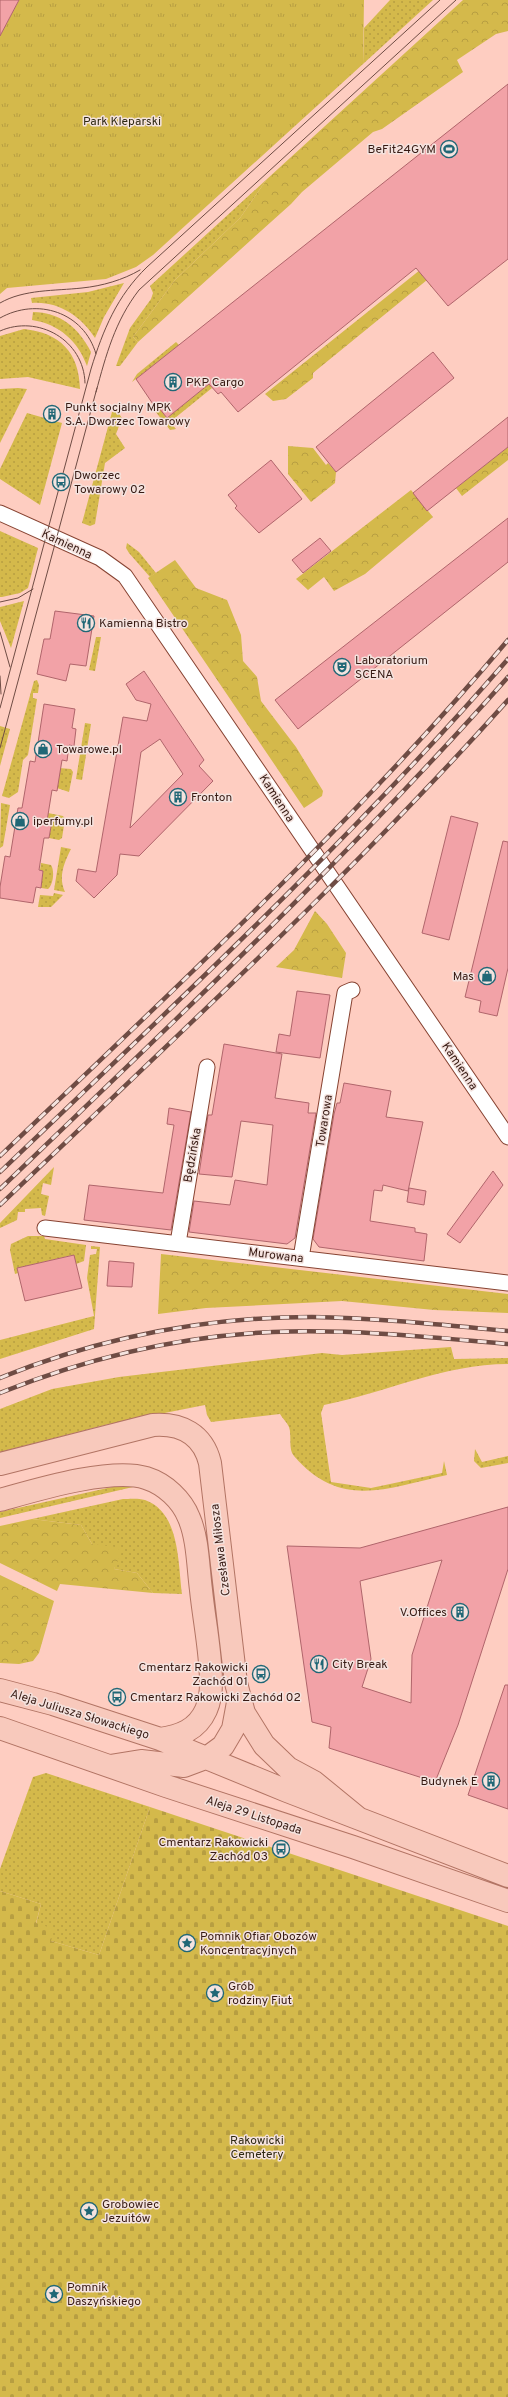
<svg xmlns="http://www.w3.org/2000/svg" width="508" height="2397" viewBox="0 0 508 2397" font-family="Overpass,sans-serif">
<defs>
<pattern id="grass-dots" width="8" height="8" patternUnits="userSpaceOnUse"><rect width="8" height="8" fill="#d4b94b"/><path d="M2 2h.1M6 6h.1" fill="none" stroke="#b79e41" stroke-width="1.8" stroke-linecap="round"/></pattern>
<pattern id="forest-crowns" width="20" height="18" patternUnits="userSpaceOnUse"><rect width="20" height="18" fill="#d4b94b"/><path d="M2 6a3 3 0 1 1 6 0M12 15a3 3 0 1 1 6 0" fill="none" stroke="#b79e41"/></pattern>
<pattern id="cemetery-stones" width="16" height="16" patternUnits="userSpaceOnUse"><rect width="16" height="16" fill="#d4b94b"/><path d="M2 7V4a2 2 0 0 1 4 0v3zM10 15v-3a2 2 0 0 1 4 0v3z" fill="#b79e41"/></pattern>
<pattern id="park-tufts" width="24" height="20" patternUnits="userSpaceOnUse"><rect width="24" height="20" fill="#d4b94b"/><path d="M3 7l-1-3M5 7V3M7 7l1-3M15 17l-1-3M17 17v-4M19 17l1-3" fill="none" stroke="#b79e41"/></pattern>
</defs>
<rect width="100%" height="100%" fill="#fecdc1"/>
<path fill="url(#grass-dots)" d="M390 0H433L363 64 364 28Z
M267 179 240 218 175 280 133 337 138 342 120 366H116L130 328 151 299 153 293 150 286Z
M124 283 104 317 95 338C81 316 58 301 32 303L31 298 88 292Z
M33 312C60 312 79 328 91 352L87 366C78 341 59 324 32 320Z
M24 329C60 333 79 352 80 389L28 377 0 379V336Z
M176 342 179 345 132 382 137 374Z
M209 384 212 388 170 422 176 429 170 430 155 411 159 408 167 418Z
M18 388 27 389 0 443V389Z
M117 411 122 418 116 434 125 448 105 463 95 524 90 526 82 523 112 412Z
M27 413 62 423 40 505 0 479V469Z
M0 531 38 548 28 588 20 593 2 597H0Z
M127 543 139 552 156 573 150 577 129 553 126 548Z
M24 601 11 648 0 621V607Z
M96 637H101L95 671 89 670Z
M37 680 39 685 38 693H33V698L37 699 28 755 23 760 18 792 9 798 2 796 34 681Z
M85 723 91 724 82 780 76 779Z
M0 726 10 729 0 766Z
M59 768 71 769 73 772 69 792 57 788Z
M1 803 10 805 3 846 0 848Z
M48 813 63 816 65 819 62 838 59 840 49 838 52 821H47Z
M61 847 71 849C64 863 58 877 65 892L54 890Z
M41 863 51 865C55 871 53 885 48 889L41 888 43 871 40 870Z
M54 893 63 895 51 907H38L40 895 53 896Z
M54 1167 51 1185 43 1183 41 1194 49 1196 45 1216 42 1215 41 1208 25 1209V1212H18L17 1220 0 1228V1223Z
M28 1236H44L45 1239 86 1245 84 1261 76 1264 73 1255 17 1268 18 1273 15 1274 10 1250 11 1244Z
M91 1246 100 1247 94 1329 0 1359V1340L94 1316 87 1278 90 1255 96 1254 97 1249H91Z
M451 1347 454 1359 508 1358V1364C444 1364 385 1393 324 1405L321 1413 331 1482 371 1488 442 1473 444 1461 447 1475C388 1488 340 1510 294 1456 288 1450 292 1435 289 1427 287 1422 282 1418 280 1414L211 1422 207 1415 205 1405 109 1424 0 1452V1409L52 1389 119 1377 322 1353 342 1355Z
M475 1449 482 1462 508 1456V1463L481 1468 474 1461Z
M121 1485 133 1487 0 1518V1512Z
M123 1499C129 1499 138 1498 145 1500 180 1512 178 1564 182 1594L153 1593 137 1573 114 1569 116 1561 92 1544 81 1525 32 1519Z
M46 1773 150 1807 99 1955 51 1941 36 1924 41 1904 0 1891V1869L33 1777Z"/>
<path fill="url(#forest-crowns)" d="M463 0H508V31L496 34 457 60 463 72 382 129 373 132 302 192 291 204 138 342 133 337 175 280 240 218 267 179Z
M494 237 431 287 427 280 313 373V378L286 399 273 401 265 394 420 270Z
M288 446 313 448 326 465 328 463 336 472 335 483 311 502 288 474Z
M508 447V460L462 496 456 488Z
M411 490 433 517 365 574 334 591 324 577 308 590 296 579Z
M175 560 196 588 227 600 241 635 243 661 257 677 261 701 296 747 323 791 322 796 304 808 148 578Z
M315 911 327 924 346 953 342 978 276 967 294 950Z
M161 1254 508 1294V1313L434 1310 342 1301 206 1308 158 1314Z
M32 1519 81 1525 92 1544 116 1547 122 1552 114 1569 137 1573 153 1593 60 1584 57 1591 0 1563V1526Z
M0 1575 54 1601 39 1653 33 1661 19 1664 0 1663Z"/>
<path fill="url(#cemetery-stones)" d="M150 1807 508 1926V2397H0V1891L41 1904 36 1923 54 1929 51 1941 99 1955Z"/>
<path fill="url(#park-tufts)" d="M19 0H364L363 64 153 255 136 267 106 279 7 288 0 294V36Z"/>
<path fill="#f2a2a7" stroke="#b0656b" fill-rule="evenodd" d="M0 0H19L0 36Z
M508 84V259L448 306 416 268 238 412 221 392 218 394 209 384 167 418 159 408 157 410 136 379Z
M433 352 454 378 336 472 316 447Z
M508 417V447L427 511 413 493Z
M271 460 302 499 259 533 235 508 237 506 228 495Z
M508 518V562L298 729 275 700Z
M320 538 331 551 303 573 292 560Z
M55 611 94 616 86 666 70 664 66 681 37 674 44 639H50Z
M144 671 204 760 199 766 213 781 139 856 120 854 117 875 94 898 76 881 78 869 96 872 123 717 147 721 151 704 136 700 126 684ZM160 739 183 774 130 828 141 752Z
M44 704 75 709 72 728 76 729 74 746 69 745 67 761 62 760 57 791 52 790 47 821H52L49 838H44L39 870 43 871 41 888 36 887 33 903 0 898V887L5 856 10 857 18 808H22L30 761 35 762Z
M451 816 478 823 449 940 422 933Z
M503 841 508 842V968L497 1016 479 1012 481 1001 465 997Z
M297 991 330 995 320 1058 276 1052 279 1034 290 1036Z
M224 1044 282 1054 275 1098 309 1103 308 1113H316L295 1238 287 1244 189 1232 194 1201 230 1205 235 1180 267 1185 273 1125 241 1121 232 1177 199 1174 208 1115H212Z
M344 1083 391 1091 386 1117 423 1122 408 1191 383 1185 382 1191 374 1190 370 1221 415 1228V1232L427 1234 424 1261 319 1247 313 1239 334 1114 337 1103H340Z
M169 1108 191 1112 171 1230 84 1220 89 1185 163 1193 174 1125 167 1124Z
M493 1171 503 1185 460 1243 447 1234Z
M409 1188 426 1191 424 1205 407 1202Z
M74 1255 82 1288 25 1301 17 1268Z
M109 1261 134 1263 132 1287 107 1286Z
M508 1507V1569L458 1725 435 1782 329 1748 331 1727 312 1722 287 1546 360 1548ZM442 1560 412 1655 411 1703 362 1687 371 1659 360 1581Z
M505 1685H508V1809L468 1795Z"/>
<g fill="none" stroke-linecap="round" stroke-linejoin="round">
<g stroke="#874332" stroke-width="17">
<path id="minor" d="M0 513 100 558 125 576 508 1137
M45 1228 508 1283
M178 1243 207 1067
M301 1258 345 993 352 990"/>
</g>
<g stroke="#b27464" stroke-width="24">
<path id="primary" d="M0 1464 153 1425C181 1423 203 1434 210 1463L236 1683 244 1713 264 1745 288 1768 314 1782 358 1818
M0 1500C36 1490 111 1467 146 1478 165 1484 182 1500 189 1518 198 1539 198 1567 201 1590 204 1620 211 1652 211 1683 211 1693 210 1701 206 1710 197 1730 180 1736 160 1739
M0 1690 53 1704 160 1739 287 1791 508 1876
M0 1728 166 1786 353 1847 508 1901
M110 1766 141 1761 184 1766 208 1757 223 1746 233 1729 239 1697"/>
</g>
<use href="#minor" stroke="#fff" stroke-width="15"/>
<use href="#primary" stroke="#f8c9bc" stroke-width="22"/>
<path stroke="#6f4c44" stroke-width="1" d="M0 303C24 289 55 291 82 288 102 286 123 280 140 270
M0 318C37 297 84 312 96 354
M0 331C38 314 84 340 85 383
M96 392C106 355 115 321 139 290L456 0
M0 602 18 598 33 589
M0 632 10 667
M0 676 1 694
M0 708 91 369C103 330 117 296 147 267L440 0
M0 748 97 388"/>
<g stroke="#6f4c44" stroke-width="4.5">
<path id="rail" d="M0 1156C174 989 353 824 508 640
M0 1172C174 1005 350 841 508 659
M0 1189C173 1022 349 857 508 677
M0 1205C172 1040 349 878 508 700
M0 1378C99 1338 205 1317 312 1317 378 1318 443 1325 508 1331
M0 1393C87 1358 179 1336 273 1332 352 1329 430 1337 508 1344"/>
</g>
<use href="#rail" stroke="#f4e3df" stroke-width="3" stroke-dasharray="9" stroke-linecap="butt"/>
</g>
<defs>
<g id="stadium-ring" transform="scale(0.9)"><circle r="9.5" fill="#f4e3df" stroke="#206776" stroke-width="1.5"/><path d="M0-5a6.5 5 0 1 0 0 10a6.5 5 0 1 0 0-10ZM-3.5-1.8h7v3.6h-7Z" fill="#206776"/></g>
<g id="building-ring" transform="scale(0.9)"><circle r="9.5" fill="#f4e3df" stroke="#206776" stroke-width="1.5"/><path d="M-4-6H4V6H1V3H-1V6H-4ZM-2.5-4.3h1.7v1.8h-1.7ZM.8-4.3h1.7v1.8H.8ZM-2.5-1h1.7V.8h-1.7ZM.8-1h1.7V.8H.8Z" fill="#206776"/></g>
<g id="bus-ring" transform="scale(0.9)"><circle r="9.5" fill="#f4e3df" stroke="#206776" stroke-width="1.5"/><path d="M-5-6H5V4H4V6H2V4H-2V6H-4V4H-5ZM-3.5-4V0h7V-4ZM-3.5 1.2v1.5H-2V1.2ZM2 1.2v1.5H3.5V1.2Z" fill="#206776"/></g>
<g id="restaurant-ring" transform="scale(0.9)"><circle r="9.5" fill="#f4e3df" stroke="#206776" stroke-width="1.5"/><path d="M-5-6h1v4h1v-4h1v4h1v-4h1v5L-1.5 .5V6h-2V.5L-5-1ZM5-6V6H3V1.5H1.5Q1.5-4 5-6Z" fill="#206776"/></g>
<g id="theatre-ring" transform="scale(0.9)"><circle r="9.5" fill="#f4e3df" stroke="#206776" stroke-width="1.5"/><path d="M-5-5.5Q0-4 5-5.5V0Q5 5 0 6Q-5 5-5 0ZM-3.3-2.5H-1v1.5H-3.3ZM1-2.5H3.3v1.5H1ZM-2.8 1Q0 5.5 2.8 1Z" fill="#206776"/></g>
<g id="shop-ring" transform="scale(0.9)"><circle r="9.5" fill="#f4e3df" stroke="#206776" stroke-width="1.5"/><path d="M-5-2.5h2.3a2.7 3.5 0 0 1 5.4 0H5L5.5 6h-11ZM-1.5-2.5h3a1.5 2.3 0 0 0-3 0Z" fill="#206776"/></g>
<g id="sight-ring" transform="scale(0.9)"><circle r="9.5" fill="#f4e3df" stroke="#206776" stroke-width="1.5"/><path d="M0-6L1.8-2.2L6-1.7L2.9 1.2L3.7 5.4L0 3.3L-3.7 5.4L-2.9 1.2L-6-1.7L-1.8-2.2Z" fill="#206776"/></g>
</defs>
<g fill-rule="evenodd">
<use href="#stadium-ring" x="449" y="149"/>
<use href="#building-ring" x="173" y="382"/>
<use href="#building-ring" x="52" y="414"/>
<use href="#bus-ring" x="61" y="482"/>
<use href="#restaurant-ring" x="86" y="623"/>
<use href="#theatre-ring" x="342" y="667"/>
<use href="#shop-ring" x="43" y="749"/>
<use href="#building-ring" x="178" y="797"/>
<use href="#shop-ring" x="20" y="821"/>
<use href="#shop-ring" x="487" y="976"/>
<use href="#building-ring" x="460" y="1612"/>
<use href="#restaurant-ring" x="319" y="1664"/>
<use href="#bus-ring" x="261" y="1674"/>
<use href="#bus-ring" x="117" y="1697"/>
<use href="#building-ring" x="491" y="1781"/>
<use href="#bus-ring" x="281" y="1849"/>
<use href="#sight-ring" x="187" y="1943"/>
<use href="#sight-ring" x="215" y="1993"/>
<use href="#sight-ring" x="89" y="2211"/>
<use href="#sight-ring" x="54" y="2294"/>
</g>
<g text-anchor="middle" stroke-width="3" stroke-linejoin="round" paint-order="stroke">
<g font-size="12" fill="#2f2913" stroke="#f4e3df">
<text x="122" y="125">Park Kleparski</text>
<text x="257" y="2144">Rakowicki<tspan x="257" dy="14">Cemetery</tspan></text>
</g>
<g font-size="12" fill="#371a13" stroke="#f4e3df" text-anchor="start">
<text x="436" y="153" text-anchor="end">BeFit24GYM</text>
<text x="186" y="386">PKP Cargo</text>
<text x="65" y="411">Punkt socjalny MPK<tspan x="65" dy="14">S.A. Dworzec Towarowy</tspan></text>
<text x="74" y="479">Dworzec<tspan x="74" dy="14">Towarowy 02</tspan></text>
<text x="99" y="627">Kamienna Bistro</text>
<text x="355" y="664">Laboratorium<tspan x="355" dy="14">SCENA</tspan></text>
<text x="56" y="753">Towarowe.pl</text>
<text x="191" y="801">Fronton</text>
<text x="33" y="825">iperfumy.pl</text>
<text x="474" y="980" text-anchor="end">Mas</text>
<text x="447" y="1616" text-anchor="end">V.Offices</text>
<text x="332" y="1668">City Break</text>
<text x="248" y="1671" text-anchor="end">Cmentarz Rakowicki<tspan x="248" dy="14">Zachód 01</tspan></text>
<text x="130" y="1701">Cmentarz Rakowicki Zachód 02</text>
<text x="478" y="1785" text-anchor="end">Budynek E</text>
<text x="268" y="1846" text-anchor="end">Cmentarz Rakowicki<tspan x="268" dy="14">Zachód 03</tspan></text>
<text x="200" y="1940">Pomnik Ofiar Obozów<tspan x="200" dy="14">Koncentracyjnych</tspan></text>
<text x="228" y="1990">Grób<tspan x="228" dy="14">rodziny Fiut</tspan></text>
<text x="102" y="2208">Grobowiec<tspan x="102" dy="14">Jezuitów</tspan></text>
<text x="67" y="2291">Pomnik<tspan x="67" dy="14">Daszyńskiego</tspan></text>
</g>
<g font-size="12" fill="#371a13" stroke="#f4e3df">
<text transform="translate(67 544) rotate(25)" y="4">Kamienna</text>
<text transform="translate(277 798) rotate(57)" y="4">Kamienna</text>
<text transform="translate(460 1066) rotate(56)" y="4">Kamienna</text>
<text transform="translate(324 1121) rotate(-81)" y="4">Towarowa</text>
<text transform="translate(192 1155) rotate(-80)" y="4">Będzińska</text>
<text transform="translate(276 1255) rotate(7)" y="4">Murowana</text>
<text transform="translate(220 1550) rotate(-97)" y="4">Czesława Miłosza</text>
<text transform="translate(80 1714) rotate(17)" y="4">Aleja Juliusza Słowackiego</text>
<text transform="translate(254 1815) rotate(18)" y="4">Aleja 29 Listopada</text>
</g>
</g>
</svg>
